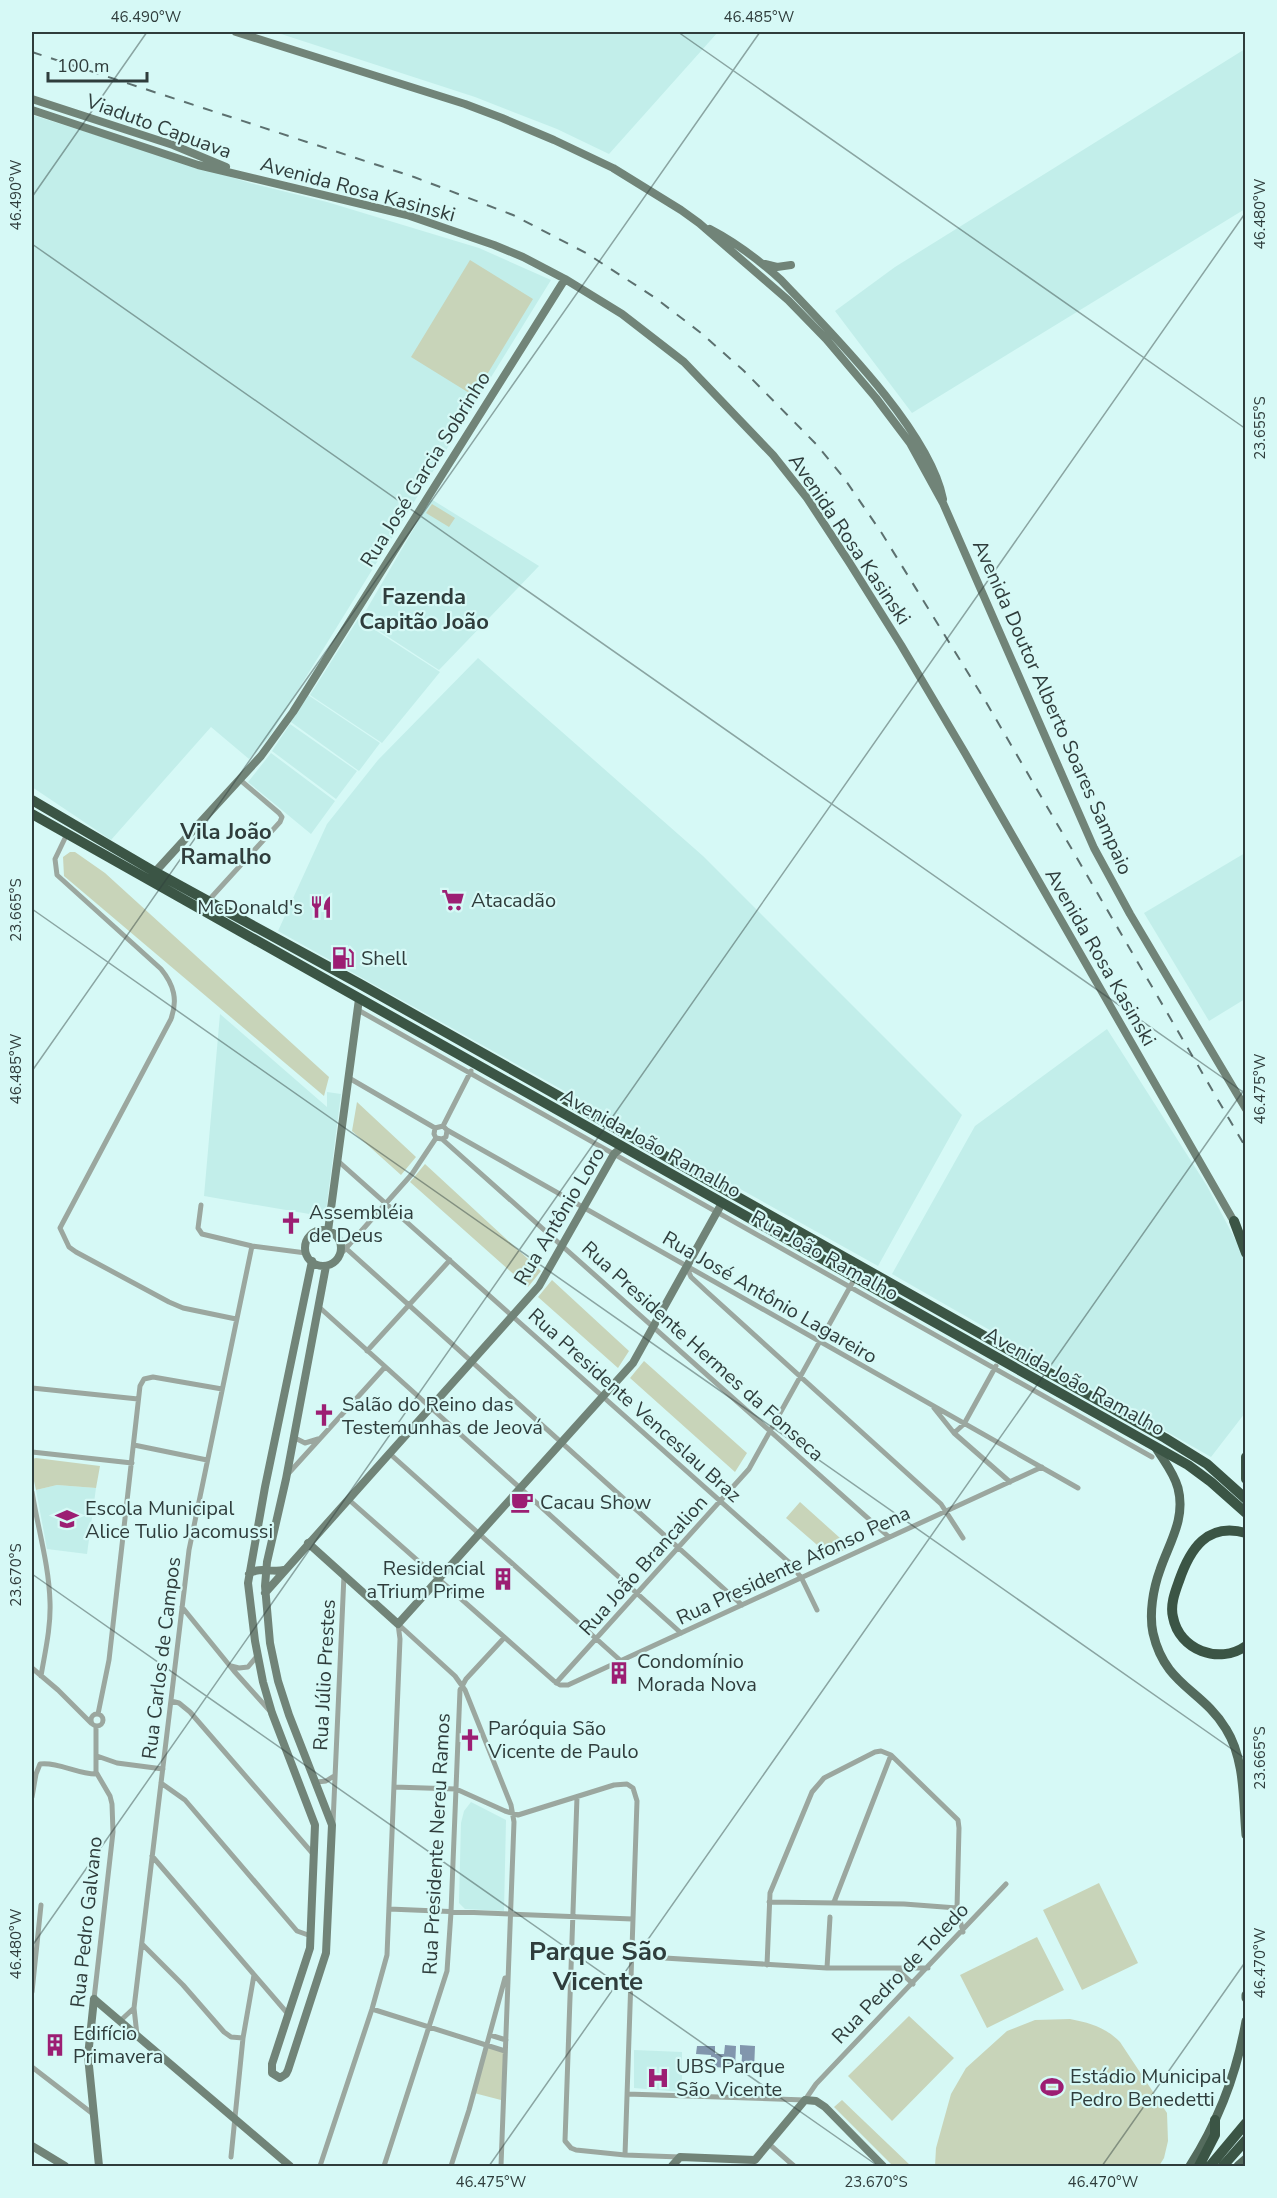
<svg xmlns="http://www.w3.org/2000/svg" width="1277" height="2198" viewBox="0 0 1277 2198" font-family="'Nunito Sans',sans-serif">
<rect width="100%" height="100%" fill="#d6f9f6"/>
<path fill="#c2eeea" d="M275 32H718L609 154 557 129 475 97Z
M1245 49V209L912 413 835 311 895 267Z
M32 115 250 183 327 202 479 248 551 280 269 737 249 759 211 727 111 840 32 787Z
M431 499 539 566 439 670 361 619Z
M358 619 440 672 382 743 310 695Z
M478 658 703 856 962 1115 878 1266 278 931 327 824 378 760Z
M308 695 380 743 359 771 291 722Z
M290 724 357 771 336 799 272 751Z
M271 753 335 801 311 834 248 782Z
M1245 853V999L1209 1021 1144 913Z
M220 1014 327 1107V1092L341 1094 326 1211 321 1216 204 1196Z
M1107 1029 1207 1186 1245 1258V1413L1211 1457 892 1274 975 1126Z
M57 1485 96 1488 87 1554 47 1549 36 1490Z
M471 1802 506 1820 504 1911 465 1909 459 1903 461 1823 464 1811Z
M634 2050 682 2052V2092L634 2088Z"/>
<path fill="#c8d4b9" d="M470 260 533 299 474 396 411 357Z
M432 504 455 518 449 527 426 513Z
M70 852H75L105 873 329 1077 324 1096 64 876 63 857Z
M357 1102 416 1157 401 1175 352 1131Z
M425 1164 541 1271 528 1287 410 1182Z
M552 1280 629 1351 618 1368 538 1297Z
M644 1361 747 1453 735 1472 630 1378Z
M36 1458 100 1466 96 1488 57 1485 36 1490 32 1472V1459Z
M800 1502 850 1547 831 1557 786 1518Z
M1099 1883 1138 1963 1082 1990 1043 1910Z
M1037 1937 1064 1990 987 2028 960 1975Z
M909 2016 954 2058 892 2121 848 2076Z
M1070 2019C1090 2023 1105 2027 1120 2042L1167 2113 1168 2141 1164 2158 1159 2166H935L936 2148 951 2094 966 2068 1007 2031 1035 2020Z
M487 2046 505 2051 501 2100 474 2093Z
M842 2100 911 2166H893L834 2107Z"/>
<path fill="#8196ad" d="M725 2045 736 2046 735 2068 710 2067 711 2055 696 2054 697 2046H715V2054H724Z
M740 2045 755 2046 754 2071H741L742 2055 740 2054Z"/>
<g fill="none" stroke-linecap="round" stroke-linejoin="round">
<path stroke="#9ba79f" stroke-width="5" d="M67 834 55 859 57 875 161 969C174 985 178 1000 171 1019L60 1228 69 1247 76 1252 169 1302 183 1308 236 1319
M208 901 280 822 282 817 279 813 239 779
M358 1010 1152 1457
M349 1078 435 1128
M443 1126 471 1071
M447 1130 446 1137 442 1139 436 1138 434 1134 435 1128 443 1126 447 1130 1078 1488
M442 1139 889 1537
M338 1161 791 1564 802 1579 817 1610
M201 1205 198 1228 202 1234 252 1246 306 1253
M340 1243 742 1605
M339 1256 412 1174 436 1138
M687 1268 691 1277 706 1291 941 1504 963 1538
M319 1307 681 1633
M367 1351 450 1260
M32 1388 138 1399
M934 1408 954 1433 1010 1482
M954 1433 964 1424 996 1366
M293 1437 305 1443 318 1439
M134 1445 207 1460
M32 1452 132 1463
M389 1453 621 1661
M287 1475 385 1367
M32 1492C38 1529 49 1565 50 1602 51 1627 45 1652 41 1676
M348 1499 554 1681 560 1685H568L1042 1467
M182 1607 234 1671 269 1710
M398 1624 455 1676 465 1690 511 1805 514 1822 501 2166
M231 1666 239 1668 248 1667 257 1656
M32 1668 58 1690 91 1723
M556 1683 749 1469 855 1278
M171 1701 179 1703 190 1712 314 1855
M91 1720a6 6 0 1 1 12 0a6 6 0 1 1-12 0Z
M98 1714 109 1660 140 1386 144 1379 153 1377 222 1389
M97 1756 117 1763 163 1769
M317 1782 326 1781 334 1776
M161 1783 185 1800 297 1931 311 1936
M394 1787 456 1789 505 1811 518 1815 614 1785 627 1784 633 1788 637 1801 625 2155
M32 1797 36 1774 40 1764C59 1762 77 1774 96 1774
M577 1797 565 2141 571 2148 576 2150 625 2155 680 2157
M333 1823 344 1575
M152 1856 288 2014
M769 1902 904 1904 957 1908
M834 1902 891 1755
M389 1909 632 1919
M142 1944 183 1985 224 2032 231 2037 243 2038
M632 1956 827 1968H928
M767 1965 770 1893 812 1792 824 1778 875 1752 881 1751 891 1755 958 1820 959 1828 957 1908 963 1932
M827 1968 830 1917
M897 1969 913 1984
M32 1992 41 1905
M94 1999 113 1832 112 1804 110 1796 96 1772V1726
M372 2009 505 2051
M120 2021 134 2008
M137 2035 134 2008 189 1550 252 1246
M490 2035 506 2040
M32 2067 93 2114
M627 2094 805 2100 816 2084 1006 1884
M769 2144 794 2166
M231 2157 243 2038 254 1975
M320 2166 372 2009 387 1955 400 1639 398 1624
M384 2166 447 1971 451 1912 460 1690 466 1679 504 1638
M451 2166 469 2110 505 1978"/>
<path stroke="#718478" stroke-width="8" d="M236 32 465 104 502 118 554 140 613 168 681 210 699 223 788 300 826 339 876 398 910 443 943 503 1094 848 1130 914 1246 1109
M32 99 173 145 226 167
M32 110 198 165 407 215 494 245 523 257 565 279 622 314 684 362 773 455 807 498 849 562 901 645 965 753 1236 1225
M710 229C737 243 759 260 781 280 830 332 929 429 943 499
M765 264 777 267 791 265
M155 872 261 756 293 712 565 279
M305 1248a18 18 0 1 1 36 0a18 18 0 1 1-36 0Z
M328 1231 359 999
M312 1261 265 1487 248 1583 255 1641 263 1682 272 1713 315 1825 310 1948 272 2064V2073L280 2078 286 2074 288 2070 326 1953 332 1825 289 1715 278 1681 270 1643 265 1586 267 1562 286 1479 326 1266
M308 1543 398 1624 633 1363 722 1203
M249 1574C260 1566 271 1573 284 1570
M265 1593 539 1286 614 1154 622 1147
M94 1999 290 2166
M94 1999 88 2056 99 2166
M32 2146 65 2166
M672 2166 680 2157 755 2160 805 2100 816 2101 825 2107 883 2166"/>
<path stroke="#546b5d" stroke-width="9" d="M1156 1448C1164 1461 1174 1473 1178 1488 1186 1519 1169 1543 1160 1570 1153 1589 1149 1614 1153 1633 1165 1686 1202 1689 1226 1729 1245 1759 1243 1800 1246 1835
M1246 1995V1998
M1190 2166C1218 2122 1237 2072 1246 2021
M1238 2166 1246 2159"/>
<path stroke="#3b5545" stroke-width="10" d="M32 800 155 872 360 984 1165 1438 1207 1464 1246 1499
M32 814 1188 1465 1211 1482 1246 1513
M1234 1221 1246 1253
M1246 1457V1479
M1246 1533C1207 1522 1190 1549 1179 1581 1175 1592 1170 1605 1173 1617 1179 1650 1219 1665 1246 1646
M1199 2166 1215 2135V2120
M1210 2166 1246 2123
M1223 2166 1246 2140"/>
<path stroke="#5c706f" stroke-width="2" stroke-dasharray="10 10" stroke-linecap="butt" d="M32 52 414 177 513 215 586 253 654 297 701 333 743 370 816 444 844 478 881 532 986 702 1246 1148"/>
</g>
<path fill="none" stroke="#2f3d3c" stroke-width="1.5" stroke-opacity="0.45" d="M678 32 1246 429M32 197 147 32M32 244 1246 1094M32 909 1246 1759M32 1071 760 32M32 1574 878 2166M32 1946 1246 212M489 2166 1246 1087M1102 2166 1246 1961"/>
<defs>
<g id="supermarket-bare" transform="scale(1.8)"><path d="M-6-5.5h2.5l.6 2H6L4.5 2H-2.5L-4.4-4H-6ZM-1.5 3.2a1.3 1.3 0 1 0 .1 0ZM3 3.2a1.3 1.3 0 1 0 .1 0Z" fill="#9c1e73" stroke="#d6f9f6" stroke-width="2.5" paint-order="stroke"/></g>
<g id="restaurant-bare" transform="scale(1.8)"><path d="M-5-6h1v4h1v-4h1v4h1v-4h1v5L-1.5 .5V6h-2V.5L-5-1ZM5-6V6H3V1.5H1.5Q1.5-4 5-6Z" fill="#9c1e73" stroke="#d6f9f6" stroke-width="2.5" paint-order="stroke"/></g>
<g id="fuel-bare" transform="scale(1.8)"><path d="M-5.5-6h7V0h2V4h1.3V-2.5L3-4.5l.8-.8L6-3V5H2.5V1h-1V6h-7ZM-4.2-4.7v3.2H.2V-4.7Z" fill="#9c1e73" stroke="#d6f9f6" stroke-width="2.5" paint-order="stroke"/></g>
<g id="church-bare" transform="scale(1.8)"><path d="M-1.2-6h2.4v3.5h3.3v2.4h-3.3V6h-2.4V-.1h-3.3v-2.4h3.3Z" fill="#9c1e73" stroke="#d6f9f6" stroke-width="2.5" paint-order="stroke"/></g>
<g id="cafe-bare" transform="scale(1.8)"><path d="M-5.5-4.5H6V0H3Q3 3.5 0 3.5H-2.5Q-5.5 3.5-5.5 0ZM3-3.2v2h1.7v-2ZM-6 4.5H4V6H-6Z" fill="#9c1e73" stroke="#d6f9f6" stroke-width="2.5" paint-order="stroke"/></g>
<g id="school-bare" transform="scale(1.8)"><path d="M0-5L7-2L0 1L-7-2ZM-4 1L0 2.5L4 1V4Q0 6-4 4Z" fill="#9c1e73" stroke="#d6f9f6" stroke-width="2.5" paint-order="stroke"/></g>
<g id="building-bare" transform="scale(1.8)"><path d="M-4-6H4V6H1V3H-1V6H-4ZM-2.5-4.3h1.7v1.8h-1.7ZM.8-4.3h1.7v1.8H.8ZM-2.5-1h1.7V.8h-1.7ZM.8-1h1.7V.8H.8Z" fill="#9c1e73" stroke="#d6f9f6" stroke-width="2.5" paint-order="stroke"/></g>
<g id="hospital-bare" transform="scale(1.8)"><path d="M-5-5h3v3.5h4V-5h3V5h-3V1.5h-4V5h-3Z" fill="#9c1e73" stroke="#d6f9f6" stroke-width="2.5" paint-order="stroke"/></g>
<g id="stadium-bare" transform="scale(1.8)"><path d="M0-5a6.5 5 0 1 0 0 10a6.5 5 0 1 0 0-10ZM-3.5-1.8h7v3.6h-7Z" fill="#9c1e73" stroke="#d6f9f6" stroke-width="2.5" paint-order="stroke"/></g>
</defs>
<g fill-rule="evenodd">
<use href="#supermarket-bare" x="453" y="900"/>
<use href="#restaurant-bare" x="321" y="907"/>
<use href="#fuel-bare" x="343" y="958"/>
<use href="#church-bare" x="291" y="1223"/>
<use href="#church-bare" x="324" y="1415"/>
<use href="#cafe-bare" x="522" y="1502"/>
<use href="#school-bare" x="67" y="1519"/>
<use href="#building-bare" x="503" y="1579"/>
<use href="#building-bare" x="619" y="1673"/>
<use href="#church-bare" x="470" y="1740"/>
<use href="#building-bare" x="55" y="2045"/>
<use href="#hospital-bare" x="658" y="2078"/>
<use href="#stadium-bare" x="1052" y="2087"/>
</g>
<g text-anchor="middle" stroke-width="4.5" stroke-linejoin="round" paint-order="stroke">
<g font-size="20" fill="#2f3d3c" stroke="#d6f9f6">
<text transform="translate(159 126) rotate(20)" y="7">Viaduto Capuava</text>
<text transform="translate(358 189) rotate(15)" y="7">Avenida Rosa Kasinski</text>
<text transform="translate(425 469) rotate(-58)" y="7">Rua José Garcia Sobrinho</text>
<text transform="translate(850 539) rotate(56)" y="7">Avenida Rosa Kasinski</text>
<text transform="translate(1053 707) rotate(66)" y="7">Avenida Doutor Alberto Soares Sampaio</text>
<text transform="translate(1101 957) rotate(60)" y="7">Avenida Rosa Kasinski</text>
<text transform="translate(651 1143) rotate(29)" y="7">Avenida João Ramalho</text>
<text transform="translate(559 1216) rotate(-59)" y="7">Rua Antônio Loro</text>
<text transform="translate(825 1255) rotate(29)" y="7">Rua João Ramalho</text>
<text transform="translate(770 1297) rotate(30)" y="7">Rua José Antônio Lagareiro</text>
<text transform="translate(703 1351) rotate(42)" y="7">Rua Presidente Hermes da Fonseca</text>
<text transform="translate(1075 1381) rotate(29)" y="7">Avenida João Ramalho</text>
<text transform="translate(635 1405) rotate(42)" y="7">Rua Presidente Venceslau Braz</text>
<text transform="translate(643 1565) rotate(-48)" y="7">Rua João Brancalion</text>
<text transform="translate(793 1565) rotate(-25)" y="7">Rua Presidente Afonso Pena</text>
<text transform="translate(161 1658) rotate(-83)" y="7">Rua Carlos de Campos</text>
<text transform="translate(324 1675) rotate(-87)" y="7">Rua Júlio Prestes</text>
<text transform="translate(436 1844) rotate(-87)" y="7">Rua Presidente Nereu Ramos</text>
<text transform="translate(86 1922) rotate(-84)" y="7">Rua Pedro Galvano</text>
<text transform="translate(900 1973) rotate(-46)" y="7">Rua Pedro de Toledo</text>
</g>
<g font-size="20" fill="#2f3d3c" stroke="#d6f9f6" text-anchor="start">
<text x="471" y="907">Atacadão</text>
<text x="303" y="914" text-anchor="end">McDonald's</text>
<text x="361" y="965">Shell</text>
<text x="309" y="1219">Assembléia<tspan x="309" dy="23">de Deus</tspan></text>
<text x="342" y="1411">Salão do Reino das<tspan x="342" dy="23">Testemunhas de Jeová</tspan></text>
<text x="540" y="1509">Cacau Show</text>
<text x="85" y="1515">Escola Municipal<tspan x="85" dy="23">Alice Tulio Jacomussi</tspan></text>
<text x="485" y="1575" text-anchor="end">Residencial<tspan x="485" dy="23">aTrium Prime</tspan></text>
<text x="637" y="1668">Condomínio<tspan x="637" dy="23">Morada Nova</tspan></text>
<text x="488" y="1735">Paróquia São<tspan x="488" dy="23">Vicente de Paulo</tspan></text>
<text x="73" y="2040">Edifício<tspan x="73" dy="23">Primavera</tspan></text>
<text x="676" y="2073">UBS Parque<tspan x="676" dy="23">São Vicente</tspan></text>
<text x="1070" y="2083">Estádio Municipal<tspan x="1070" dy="23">Pedro Benedetti</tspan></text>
</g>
<g font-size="22" font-weight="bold" fill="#2f3d3c" stroke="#d6f9f6">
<text x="424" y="604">Fazenda<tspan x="424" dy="25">Capitão João</tspan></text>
<text x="226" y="839">Vila João<tspan x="226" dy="25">Ramalho</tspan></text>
</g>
<g font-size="26" font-weight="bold" fill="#2f3d3c" stroke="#d6f9f6">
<text x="598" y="1960">Parque São<tspan x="598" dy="30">Vicente</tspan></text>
</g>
</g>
<rect width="1277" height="2198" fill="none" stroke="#d6f9f6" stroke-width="66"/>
<path d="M48 72v9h99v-9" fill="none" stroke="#2f3d3c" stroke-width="3"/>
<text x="57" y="72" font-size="18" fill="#2f3d3c" stroke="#d6f9f6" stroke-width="4.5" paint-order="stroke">100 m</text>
<rect x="33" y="33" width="1211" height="2132" fill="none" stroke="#2f3d3c" stroke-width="2"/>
<g font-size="15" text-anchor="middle" fill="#2f3d3c">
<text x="146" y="22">46.490°W</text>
<text x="759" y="22">46.485°W</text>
<text transform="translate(16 195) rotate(-90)" y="5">46.490°W</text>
<text transform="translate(1260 214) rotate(-90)" y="5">46.480°W</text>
<text transform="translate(1260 428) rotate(-90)" y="5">23.655°S</text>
<text transform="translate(16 910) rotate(-90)" y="5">23.665°S</text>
<text transform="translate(16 1069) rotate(-90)" y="5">46.485°W</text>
<text transform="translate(1260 1089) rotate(-90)" y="5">46.475°W</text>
<text transform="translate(16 1575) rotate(-90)" y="5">23.670°S</text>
<text transform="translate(1260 1758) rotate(-90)" y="5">23.665°S</text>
<text transform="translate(16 1944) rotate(-90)" y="5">46.480°W</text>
<text transform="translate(1260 1963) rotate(-90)" y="5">46.470°W</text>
<text x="491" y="2187">46.475°W</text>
<text x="876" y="2187">23.670°S</text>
<text x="1103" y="2187">46.470°W</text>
</g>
</svg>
